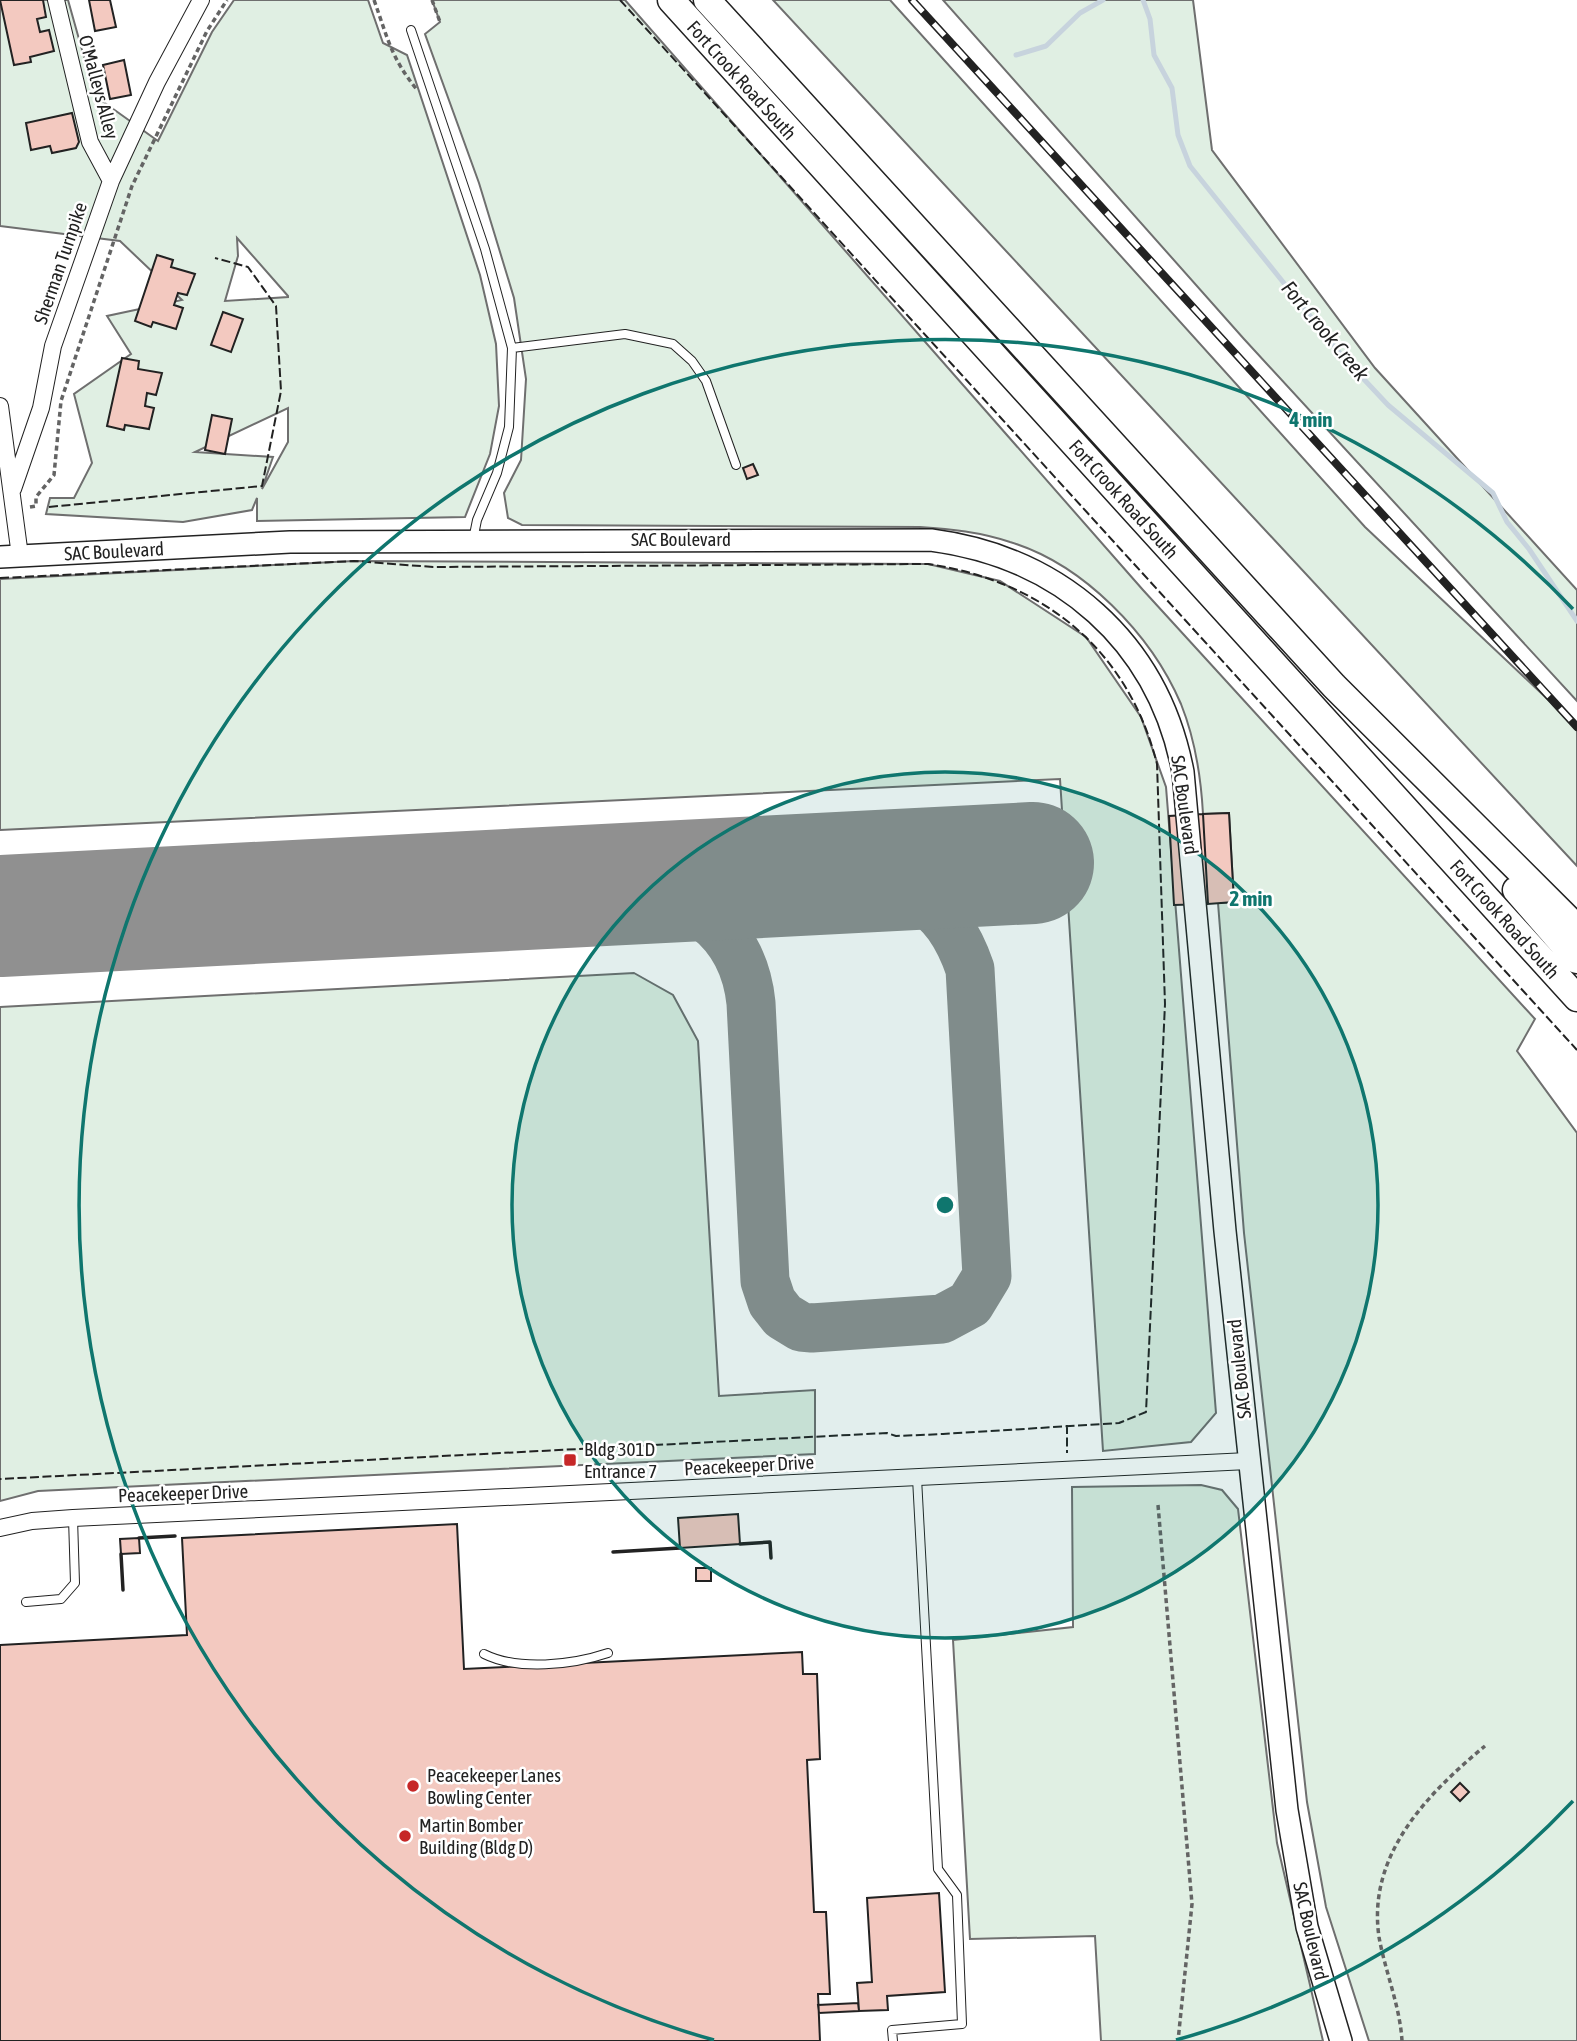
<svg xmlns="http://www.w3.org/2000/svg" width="1577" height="2041" viewBox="0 0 1577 2041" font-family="'Asap Condensed',sans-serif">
<rect width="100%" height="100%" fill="#fff"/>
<path fill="#e0efe3" stroke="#6f6f6f" stroke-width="2" fill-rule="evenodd" d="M0 0H68L95 96 158 141 212 32 234 0H368L383 43 407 55 480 275 496 344 499 406 490 454 465 517 257 521V498L252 510 183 522 46 514 50 498H74L92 463 74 394 131 354 107 316 182 300 120 241 0 226ZM237 238 288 296V297L225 301 238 256ZM288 408V442L262 489 273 457 195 452Z
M432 0H625L1143 590 1535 1019 1517 1051 1577 1133V2041H1369L1326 1907 1307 1802 1244 1233 1218 903 1234 902 1229 813 1203 814C1201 777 1195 739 1181 704 1151 634 1083 564 1010 542 980 532 951 529 920 527L522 525 508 518 504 493 521 460 526 379 514 298 479 183 425 34 440 22Z
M773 0H890L1365 527 1577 727V866Z
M943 0H1193L1212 150 1375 368 1577 590V701L1244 339Z
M354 561 928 564 1000 581 1086 637 1141 717 1166 787 1216 1413 1191 1442 1103 1451 1060 779 0 830V579Z
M634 973 673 995 698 1041 719 1396 815 1390V1454L38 1491 0 1501V1007Z
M1201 1485 1222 1490 1238 1509 1277 1843 1323 2041H1101L1095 1936 970 1939 953 1640 1073 1627 1072 1487Z"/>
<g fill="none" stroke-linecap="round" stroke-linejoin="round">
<path stroke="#c7d3dd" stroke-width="5" d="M1143 0 1150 19 1154 55 1172 88 1178 135 1190 166 1343 357 1388 405 1493 493 1507 522 1529 549 1577 621
M1016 55 1046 46 1080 13 1103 0"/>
<path stroke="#909090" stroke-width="49" d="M614 884C686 894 743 925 751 1003L765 1281 772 1302 783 1316 801 1327 812 1328 942 1319 970 1304 987 1276 970 969C945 896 905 885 836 873"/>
<path stroke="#909090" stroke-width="122" d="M0 916 1033 863"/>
</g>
<path fill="#f3c9c0" stroke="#222" stroke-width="2" d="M0 0H43L46 17 37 19 40 32 49 30 54 51 30 57 31 62 14 65Z
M89 0H110L116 27 95 31Z
M124 60 131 95 110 99 103 65Z
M72 113 79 142 76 148 52 153 50 146 31 150 26 123Z
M157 255 173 260 171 267 195 274 187 295 178 293 174 305 183 308 176 329 153 322 151 327 135 321Z
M223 312 243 319 231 352 211 345Z
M122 358 139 361 138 369 162 373 156 395 147 393 145 406 154 408 149 429 125 425 124 430 107 426Z
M212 415 232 419 225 454 205 450Z
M753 464 758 475 747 479 743 468Z
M1229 813 1234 902 1208 904 1203 814Z
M1203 814 1208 904 1174 905 1169 816Z
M738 1514 740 1544 680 1548 678 1518Z
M457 1524 464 1669 802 1652 803 1674H817L820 1759 807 1760 814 1912H826L830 1994H818L820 2041H0V1645L187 1635 182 1538Z
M139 1538 140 1553 121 1554 120 1539Z
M696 1568H711V1581H696Z
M1460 1783 1469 1792 1460 1801 1451 1792Z
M939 1893 945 1992 887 1996 888 2010 859 2011 857 1983 872 1982 867 1898Z
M858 2003 859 2011 819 2013 818 2005Z"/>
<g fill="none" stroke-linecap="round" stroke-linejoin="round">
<g stroke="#222" stroke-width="10">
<path id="service" d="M411 30 485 249 512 348 509 427 497 473 477 520 473 540
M512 348 625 334 673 344 692 361 706 381 736 465
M26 1602 61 1599 75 1583 73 1518
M484 1654C518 1671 572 1665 608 1653
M893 2041 892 2030 962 2024 957 1895 938 1869 917 1478"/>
</g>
<g stroke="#222" stroke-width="18">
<path id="minor" d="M56 0 90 142 111 181
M0 406 20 556
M13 489 41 408 53 346 111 181 157 82 201 0
M0 1528 32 1521 73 1518 1248 1461"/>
</g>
<g stroke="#222" stroke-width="24">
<path id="tertiary" d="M0 557 290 542 931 540C1060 557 1158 641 1183 772L1225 1231 1287 1810 1307 1927 1341 2041"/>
</g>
<g stroke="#222" stroke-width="29">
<path id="primary" d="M671 0 1577 998
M707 0 1334 686 1577 928
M1516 890 1577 960"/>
</g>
<path stroke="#646464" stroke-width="3.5" stroke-dasharray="5 3.5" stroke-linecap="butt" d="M374 0C388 39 391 58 418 91
M432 0 440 22
M30 507 36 506V497L54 475 61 401 132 186 207 31 227 0
M1158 1505 1192 1904 1178 2041
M1402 2041C1400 2006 1385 1971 1379 1937 1367 1855 1427 1794 1485 1746"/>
<use href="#service" stroke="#fff" stroke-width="8"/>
<use href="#minor" stroke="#fff" stroke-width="16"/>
<use href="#tertiary" stroke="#fff" stroke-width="21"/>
<use href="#primary" stroke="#fff" stroke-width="26"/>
<g stroke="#222" stroke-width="8">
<path id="rail" d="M912 0 1577 727"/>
</g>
<use href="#rail" stroke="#fff" stroke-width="5" stroke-dasharray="16" stroke-linecap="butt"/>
<path stroke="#222" stroke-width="2" stroke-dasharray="9 3.5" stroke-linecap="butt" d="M620 0 1577 1050
M49 507 262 486 281 391 276 306 248 267 215 258
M0 578 354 561 433 567 928 564C1043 581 1128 649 1157 764L1165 1004 1146 1412 1119 1423 943 1434 896 1436 887 1433 0 1479
M1067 1425V1453"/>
<path stroke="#222" stroke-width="3.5" d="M139 1538 175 1536
M740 1544 770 1542 771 1558
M613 1552 680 1548
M121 1554 123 1590"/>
</g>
<circle cx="945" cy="1205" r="433" fill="#0f766e" fill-opacity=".12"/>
<g fill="none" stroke="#0f766e" stroke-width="3.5">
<circle cx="945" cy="1205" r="433"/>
<path d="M1573 1801A866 866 0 0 1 1176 2040M714 2040A866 866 0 1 1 1573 609"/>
</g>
<g fill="#c62828" stroke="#fff" stroke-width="2.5">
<rect x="563" y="1453" width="14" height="14" rx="3.5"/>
<circle cx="413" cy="1786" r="7"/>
<circle cx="405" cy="1836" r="7"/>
</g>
<g text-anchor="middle" stroke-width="5" stroke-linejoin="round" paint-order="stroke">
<g font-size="19" fill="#222" stroke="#fff">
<text transform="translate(742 80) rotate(48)" y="7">Fort Crook Road South</text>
<text transform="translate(99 87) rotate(75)" y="7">O'Malleys Alley</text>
<text transform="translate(60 263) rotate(-71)" y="7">Sherman Turnpike</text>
<text transform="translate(1124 499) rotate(48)" y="7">Fort Crook Road South</text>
<text x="681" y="546">SAC Boulevard</text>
<text transform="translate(114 551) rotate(-3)" y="7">SAC Boulevard</text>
<text transform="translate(1185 805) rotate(82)" y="7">SAC Boulevard</text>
<text transform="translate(1505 919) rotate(48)" y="7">Fort Crook Road South</text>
<text transform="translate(1239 1369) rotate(-96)" y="7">SAC Boulevard</text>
<text transform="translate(749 1465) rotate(-3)" y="7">Peacekeeper Drive</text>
<text transform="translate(183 1493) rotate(-2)" y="7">Peacekeeper Drive</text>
<text transform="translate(1311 1931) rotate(77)" y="7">SAC Boulevard</text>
</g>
<g font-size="19" fill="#222" stroke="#fff" text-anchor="start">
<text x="584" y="1456">Bldg 301D<tspan x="584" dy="22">Entrance 7</tspan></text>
<text x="427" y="1782">Peacekeeper Lanes<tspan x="427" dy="22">Bowling Center</tspan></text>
<text x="419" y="1832">Martin Bomber<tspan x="419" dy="22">Building (Bldg D)</tspan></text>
</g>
<g font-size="21" font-style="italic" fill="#222" stroke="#fff">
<text transform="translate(1325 331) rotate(50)" y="7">Fort Crook Creek</text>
</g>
</g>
<circle cx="945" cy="1205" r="10" fill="#0f766e" stroke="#fff" stroke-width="3.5"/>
<g font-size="21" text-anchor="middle" font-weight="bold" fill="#0f766e" stroke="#fff" stroke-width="5" stroke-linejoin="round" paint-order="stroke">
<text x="1311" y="427">4 min</text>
<text x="1251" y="906">2 min</text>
</g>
</svg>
